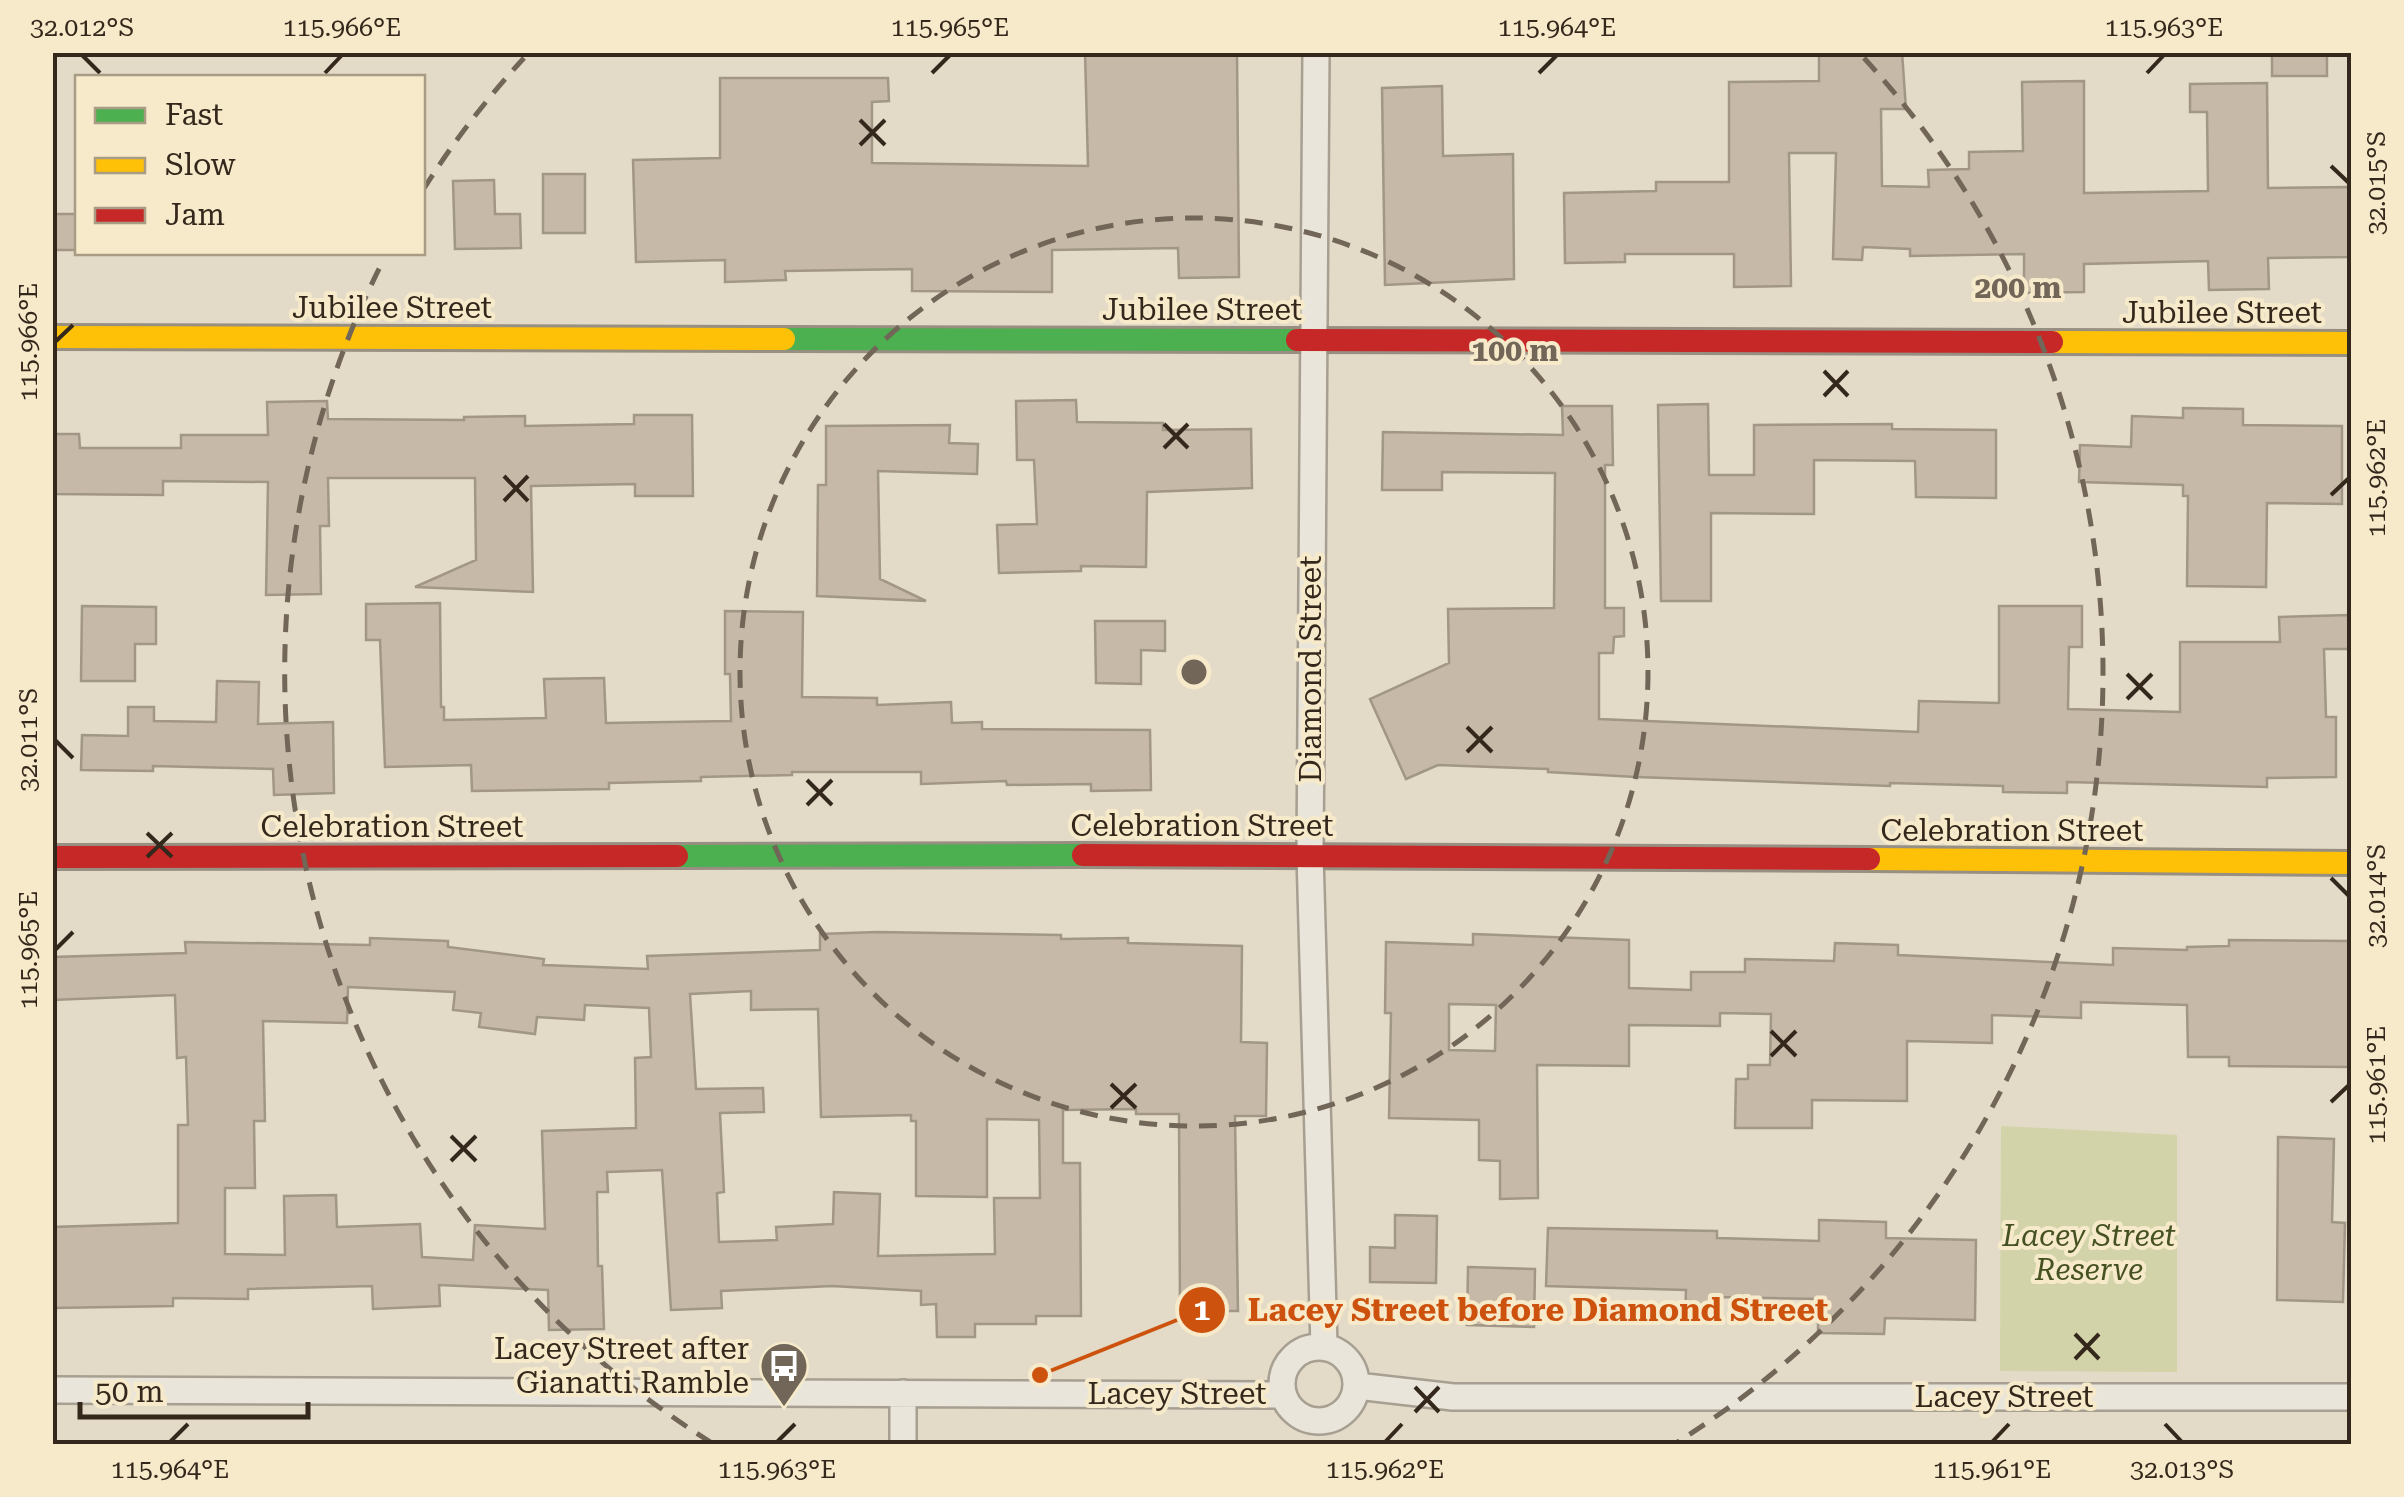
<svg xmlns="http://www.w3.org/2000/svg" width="2404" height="1497" viewBox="0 0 2404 1497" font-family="'Roboto Serif',serif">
<rect width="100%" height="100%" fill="#e3dbc7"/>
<path fill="#d2d3a9" d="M2001 1126 2177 1135V1372L2000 1371Z"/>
<path fill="#c6b9a8" stroke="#a29687" stroke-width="2.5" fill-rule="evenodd" d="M1085 52H1237L1239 277 1179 278 1178 248 1052 250V292L912 291V269L785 271 786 280 725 282V260L636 262 633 160 720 158V78H888L889 101 872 102V163L1088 166Z
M1819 52H1902L1906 109H1881L1882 186 1929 187 1928 170 1969 169V152L2023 151 2022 82 2084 81V193L2208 191 2207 112H2190V84L2267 83 2268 188 2350 187 2351 257 2268 258 2269 289 2209 290 2208 261 2084 264V292L2024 293V254L1910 256V249L1863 247 1862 260 1833 259 1836 153H1789L1791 286 1734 287V254H1625V262L1565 263 1564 193 1656 191V182H1729V82L1819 81Z
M2272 52H2327V76H2272Z
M1442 86 1443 156 1513 154 1514 279 1385 285 1382 88Z
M543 174H585V233H543Z
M494 180 495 214H520L521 248 455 249 453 181Z
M52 214H77L76 250H52Z
M1076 400 1077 422 1163 423V430L1251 429 1252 488 1147 492 1146 567 1081 566V571L999 573 997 525 1037 524 1034 460H1017L1016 401Z
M327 401 328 419 464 420V417L525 416V426L634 424V415H692L693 496H635V484L531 486 533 592 415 587 476 560 475 478H328L329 526H320L321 594 266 595 268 482 163 481V495L52 494V434H79L80 448H181V435H268L267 402Z
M1708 404 1709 475H1754V425L1892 424V429L1996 430V498L1916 497 1915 461 1814 460V514L1711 513V601H1661L1658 405Z
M1562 406H1612L1613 465H1605V608H1624V636L1614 637 1613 653H1599V719L1918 732 1919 701 1999 703V606H2082V647H2069L2068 709 2180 712V642H2280L2279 617 2348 615 2349 649H2324L2326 717H2336V777L2267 778V787L2067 782V793L2003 792V786L1890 783V786L1636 777 1548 772V769L1438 765 1406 779 1370 699 1449 663 1448 609 1554 608 1555 473 1442 472V490H1382L1383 432 1563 435Z
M2183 408 2243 409V425L2342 426V504L2267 503 2266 587 2187 586 2188 496H2183V485L2079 482 2080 445 2131 447 2132 416 2183 418Z
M950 425 949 443 978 444 977 474 878 471 880 579 926 601 817 596 818 485H826V426Z
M440 603 441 707H444V720L546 718 544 679 604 678 606 723 731 721 730 674H725V611L803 612 802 697 877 698V705L951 702 952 723 982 722V729L1150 730 1151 790 1091 791V784L1007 785 1006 781 921 784V772H792V775L701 777V781L609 783V789L472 791 471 765 385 767 380 640H366V604Z
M82 606 156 607V644H135V681H81Z
M1095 621H1165V651L1141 650V684L1096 683Z
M217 681 259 682 258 724 333 722 334 793 274 795 273 769 153 766V771L81 770 82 735 128 736V707H154V721L216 722Z
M877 932 1061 935V939L1128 938V943L1242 946 1241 1042 1267 1043 1266 1116H1235L1238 1311H1180L1179 1114H1136V1109L1063 1110V1163H1080L1081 1316H1036V1324H975V1337H937L936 1304 921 1305V1291L832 1286 721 1291 722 1308 671 1310 662 1170 607 1172 608 1192H597L598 1266H602L604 1329 549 1330 548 1290 439 1285 440 1306 373 1309 372 1286 248 1289V1299L173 1298V1306L52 1308V1227L178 1223V1125H188L186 1057 177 1058 175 995 52 1000V957L186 953 185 942 370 945V938L448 941V947L544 959 543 965 648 969 647 956 820 950V934ZM348 987 455 992 453 1010 481 1013 479 1027 535 1034 537 1017 584 1020 585 1005 649 1008 651 1057 635 1058 636 1128 542 1131 545 1229 475 1225 473 1260 422 1257 420 1224 337 1227 336 1195 284 1196 285 1255 225 1254V1188H255L254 1121H265L263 1021 347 1023ZM751 991V1010L818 1009 821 1117 911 1115V1121H916V1196L987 1197V1119L1039 1120 1040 1198H994L995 1254 878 1256 880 1194 834 1192 833 1224 776 1227 777 1240 719 1242 717 1193 724 1192 720 1113 764 1112 763 1088 696 1089 690 994Z
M1473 934 1629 940V988L1691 990V972H1745V959L1834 961 1835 943 1898 945V955L2113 965V948L2187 950V947L2229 946V940L2352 941V1067L2229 1066V1057H2188L2187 1005 2081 1002V1018L1992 1015V1043L1907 1041V1101L1812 1100V1128H1735L1736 1079H1748V1065H1770L1771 1014 1720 1013V1026L1629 1025V1066L1537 1065 1538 1198 1500 1199V1161L1479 1160V1120L1389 1118 1391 1013H1385L1386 942 1473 945ZM1449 1004 1496 1005 1495 1051 1449 1050Z
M2278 1137 2334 1139 2332 1222 2345 1223 2343 1302 2277 1300Z
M1395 1215 1437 1216 1436 1283 1370 1282V1247L1395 1248Z
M1819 1220 1886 1222V1238L1976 1240 1975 1320 1885 1318 1884 1334 1818 1333V1299L1716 1297V1319H1685L1686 1290 1546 1286 1548 1228 1717 1231V1238L1819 1241Z
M1468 1267 1535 1269 1534 1327 1467 1325Z"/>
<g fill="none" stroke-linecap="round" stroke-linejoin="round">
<g stroke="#a79f91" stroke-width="30">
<path id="street" d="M1316 52 1310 855 1324 1346
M1282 1384a37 37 0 1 1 74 0a37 37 0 1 1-74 0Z
M1357 1386 1453 1397H2352
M52 1390 1282 1395
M903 1444V1393"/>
</g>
<g stroke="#978f81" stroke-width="28">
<path id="fast" d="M784 339 1297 340
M677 856 1083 855"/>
</g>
<g stroke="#978f81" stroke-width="28">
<path id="slow" d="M52 337 784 339
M2052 342 2352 343
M1869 859 2352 863"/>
</g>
<g stroke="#978f81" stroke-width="28">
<path id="jam" d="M1297 340 2052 342
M1083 855 1869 859
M52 857 677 856"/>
</g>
<use href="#street" stroke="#eae5da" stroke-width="25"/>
<use href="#fast" stroke="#4caf50" stroke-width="22"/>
<use href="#slow" stroke="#ffc107" stroke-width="22"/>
<use href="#jam" stroke="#c62828" stroke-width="22"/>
</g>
<path fill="none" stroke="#34271b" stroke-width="4" d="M82 55 100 73M325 73 342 55M932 73 950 55M1539 73 1557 55M2147 73 2164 55M860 120 885 145M860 145 885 120M2331 166 2349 183M55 342 73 325M1824 371 1848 396M1824 396 1848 371M1164 424 1188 448M1164 448 1188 424M504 476 528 501M2331 495 2349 478M504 501 528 476M2127 674 2152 699M2127 699 2152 674M1467 727 1492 752M55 740 73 758M1467 752 1492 727M807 780 832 805M807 805 832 780M147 833 172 857M147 857 172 833M2331 878 2349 896M55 950 73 932M1771 1031 1796 1056M1771 1056 1796 1031M1111 1084 1136 1108M2331 1102 2349 1085M1111 1108 1136 1084M451 1136 476 1161M451 1161 476 1136M2075 1334 2099 1359M2075 1359 2099 1334M1415 1387 1439 1412M1415 1412 1439 1387M2165 1424 2182 1442M170 1442 188 1424M777 1442 795 1424M1385 1442 1402 1424M1992 1442 2009 1424"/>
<g fill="none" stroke="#716657" stroke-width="5" stroke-dasharray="18 12">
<circle cx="1194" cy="672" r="454"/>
<path d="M712 1443A909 909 0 0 1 384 259M423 190A909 909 0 0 1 524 58M1864 58A909 909 0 0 1 1676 1443"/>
</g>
<defs>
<g id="bus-pin" transform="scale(2.5)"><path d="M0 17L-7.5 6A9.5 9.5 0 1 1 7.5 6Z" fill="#716657" stroke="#f6eacb"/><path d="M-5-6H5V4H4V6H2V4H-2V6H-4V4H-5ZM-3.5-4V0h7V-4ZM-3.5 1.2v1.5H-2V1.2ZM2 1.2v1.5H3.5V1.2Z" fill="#fff"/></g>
</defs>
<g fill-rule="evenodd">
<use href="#bus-pin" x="784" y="1366"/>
</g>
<g text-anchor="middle" stroke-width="8" stroke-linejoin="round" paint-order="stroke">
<g font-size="30" fill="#34271b" stroke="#f6eacb">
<text x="392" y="318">Jubilee Street</text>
<text x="1202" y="320">Jubilee Street</text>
<text x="2222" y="323">Jubilee Street</text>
<text transform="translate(1311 669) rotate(-90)" y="10">Diamond Street</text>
<text x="1202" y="836">Celebration Street</text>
<text x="392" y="837">Celebration Street</text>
<text x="2012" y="841">Celebration Street</text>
<text x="1177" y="1404">Lacey Street</text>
<text x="2004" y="1407">Lacey Street</text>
</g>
<g font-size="30" font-style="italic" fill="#455121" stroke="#f6eacb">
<text x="2089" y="1246">Lacey Street<tspan x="2089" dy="34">Reserve</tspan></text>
</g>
<g font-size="30" fill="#34271b" stroke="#f6eacb" text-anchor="end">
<text x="749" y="1359">Lacey Street after<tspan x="749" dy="34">Gianatti Ramble</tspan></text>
</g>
</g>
<circle cx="1194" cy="672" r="15" fill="#716657" stroke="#f6eacb" stroke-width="5"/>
<g font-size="30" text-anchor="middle" font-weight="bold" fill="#716657" stroke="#f6eacb" stroke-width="8" stroke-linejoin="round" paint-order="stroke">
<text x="2018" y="298">200 m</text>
<text x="1515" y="361">100 m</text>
</g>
<path fill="none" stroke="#cd520e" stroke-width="4" d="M1040 1375L1202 1310"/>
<g fill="#cd520e" stroke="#f6eacb" stroke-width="4">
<circle cx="1040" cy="1375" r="10"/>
<circle cx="1202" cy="1310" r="25"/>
</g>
<g font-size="30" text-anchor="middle" font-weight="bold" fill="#fff">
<text x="1202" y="1320">1</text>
</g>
<g font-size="32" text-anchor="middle" font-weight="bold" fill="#cd520e" stroke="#f6eacb" stroke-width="8" stroke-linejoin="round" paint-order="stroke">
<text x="1538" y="1321">Lacey Street before Diamond Street</text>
</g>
<rect width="2404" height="1497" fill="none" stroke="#f6eacb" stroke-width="110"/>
<rect x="75" y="75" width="350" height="180" fill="#f6eacb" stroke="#a89c85" stroke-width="2.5"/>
<rect x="95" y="108" width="50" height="15" fill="#4caf50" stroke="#a89c85" stroke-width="2.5"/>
<text x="165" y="125" font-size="30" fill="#34271b">Fast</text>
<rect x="95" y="158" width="50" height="15" fill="#ffc107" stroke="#a89c85" stroke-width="2.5"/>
<text x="165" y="175" font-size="30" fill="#34271b">Slow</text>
<rect x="95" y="208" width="50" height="15" fill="#c62828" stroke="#a89c85" stroke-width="2.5"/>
<text x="165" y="225" font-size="30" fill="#34271b">Jam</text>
<path d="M80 1402v15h228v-15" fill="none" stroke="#34271b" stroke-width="5"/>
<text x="95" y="1402" font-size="30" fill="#34271b" stroke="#f6eacb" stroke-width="8" paint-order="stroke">50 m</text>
<rect x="55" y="55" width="2294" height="1387" fill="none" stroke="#34271b" stroke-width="4"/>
<g font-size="25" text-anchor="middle" fill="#34271b">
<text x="82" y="36">32.012°S</text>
<text x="342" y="36">115.966°E</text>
<text x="950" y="36">115.965°E</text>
<text x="1557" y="36">115.964°E</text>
<text x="2164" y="36">115.963°E</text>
<text transform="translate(2376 183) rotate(-90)" y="9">32.015°S</text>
<text transform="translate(28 342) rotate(-90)" y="9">115.966°E</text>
<text transform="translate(2376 478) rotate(-90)" y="9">115.962°E</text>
<text transform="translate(28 740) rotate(-90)" y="9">32.011°S</text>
<text transform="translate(2376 896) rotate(-90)" y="9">32.014°S</text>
<text transform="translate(28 950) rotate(-90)" y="9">115.965°E</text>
<text transform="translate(2376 1085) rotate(-90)" y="9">115.961°E</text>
<text x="170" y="1478">115.964°E</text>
<text x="777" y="1478">115.963°E</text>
<text x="1385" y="1478">115.962°E</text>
<text x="1992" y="1478">115.961°E</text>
<text x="2182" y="1478">32.013°S</text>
</g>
</svg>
